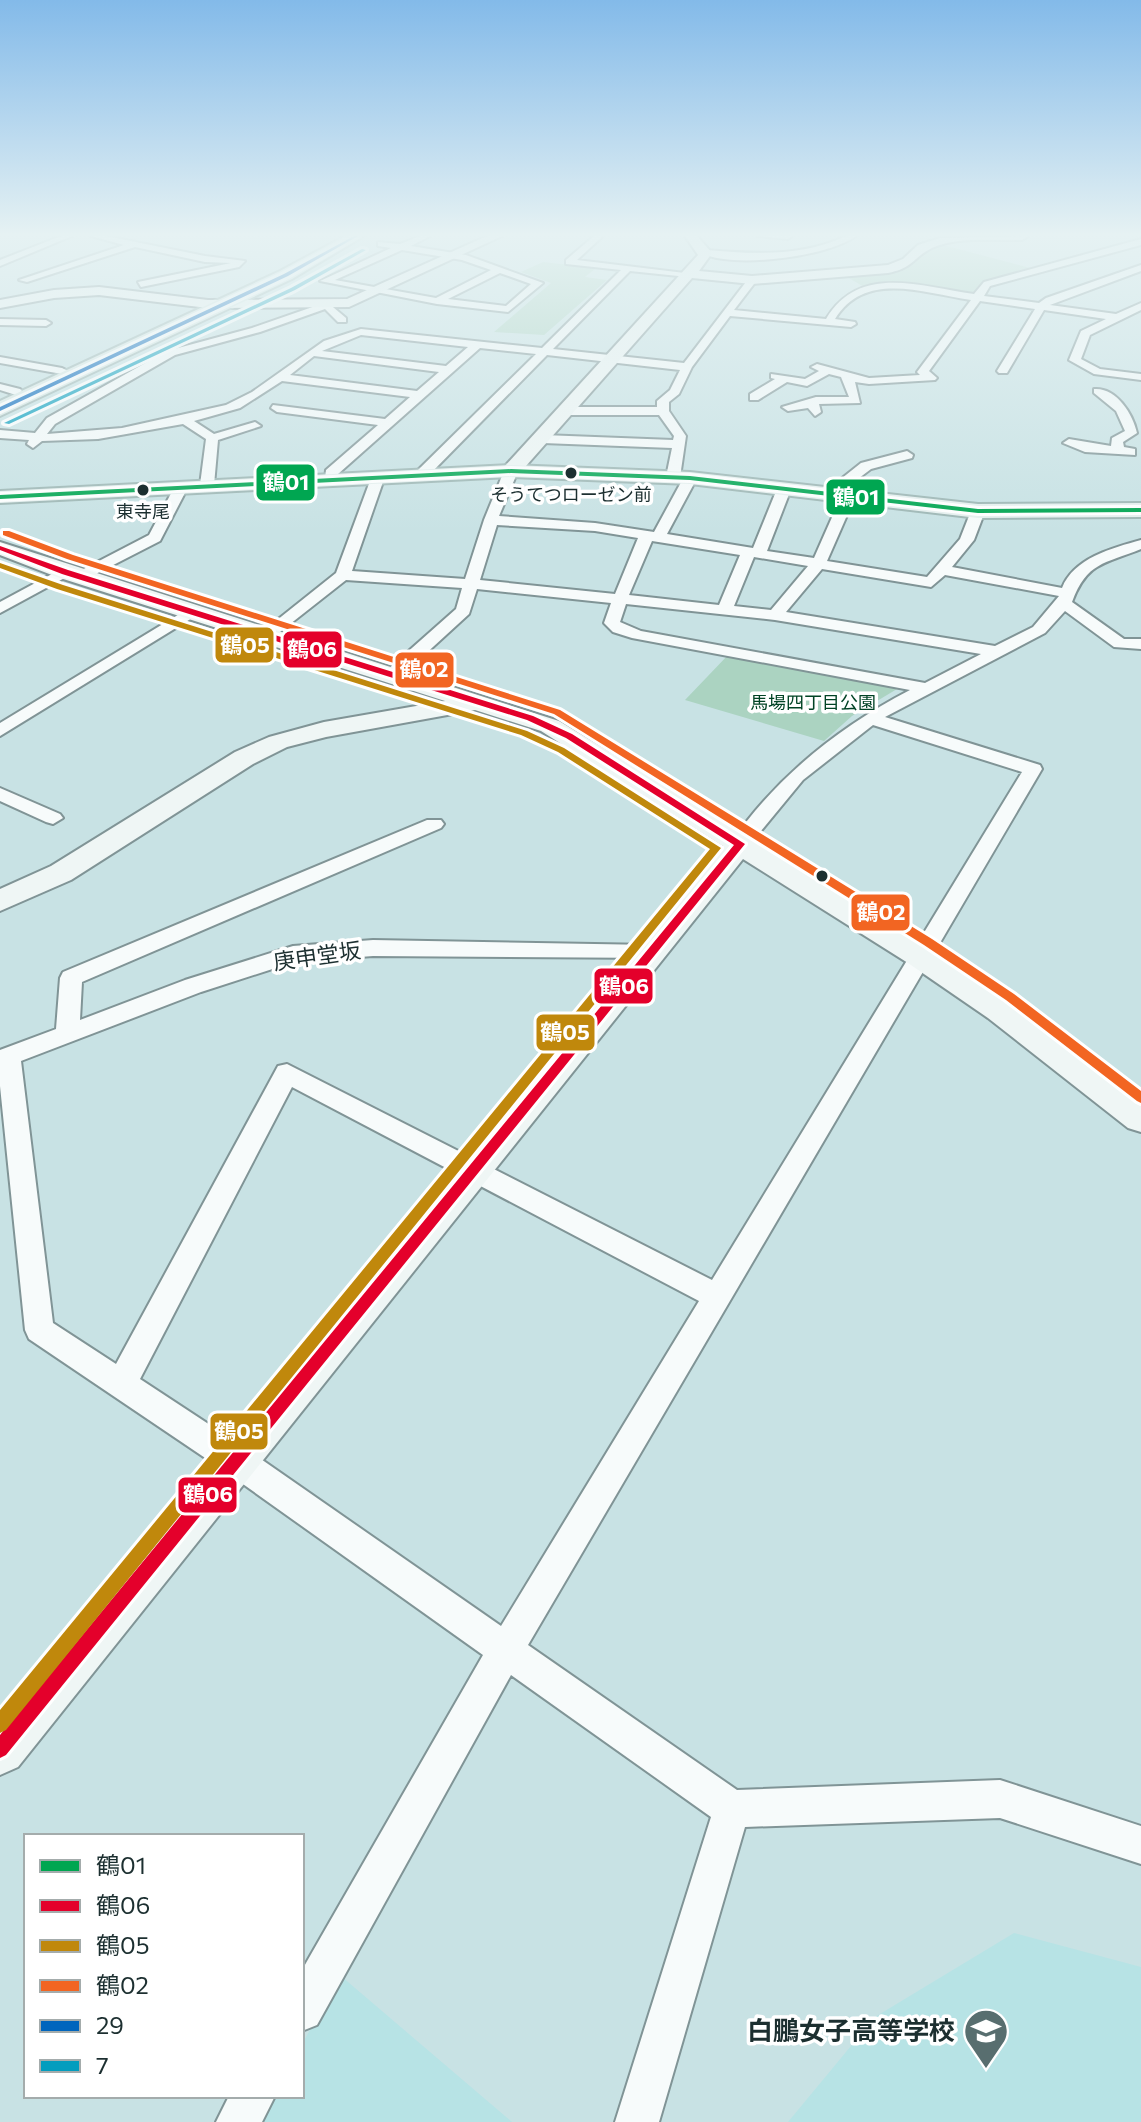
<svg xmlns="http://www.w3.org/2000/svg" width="1141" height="2122" viewBox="0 0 1141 2122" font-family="Commissioner,'Noto Sans JP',sans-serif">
<rect width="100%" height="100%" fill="#c8e2e4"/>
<path fill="#b7e3e5" d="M1014 1933 1141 1967V2122H788L875 2017Z
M341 1976 512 2122H257L272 2096H302V2044Z"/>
<path fill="#abd3c1" d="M943 245 1030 268 983 284 971 294 886 284 864 287 844 275 909 267 930 249Z
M543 262 596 268 585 277 607 280 544 335 494 332 551 283 521 272Z
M729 654 902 686 852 716 824 741 685 700Z"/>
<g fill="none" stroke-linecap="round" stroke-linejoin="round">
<g stroke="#809496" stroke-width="4">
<path id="street" d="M61 236H72L0 266V260Z
M91 236H106L205 256 245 261 239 267 141 287 138 282 231 263 205 262 135 247 27 282 19 280 124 245Z
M420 236H430L411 246 466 255 543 283 508 312 437 304 320 281 391 248 378 246V242L400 244ZM402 250 462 260 491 270 436 298 335 280ZM500 273 531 284 506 306 448 299Z
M594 236H603L577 260 693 274 688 277 630 271 553 349 684 363 749 278 757 280 734 310 826 319C860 263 920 287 974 294L984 282 1141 239V245L990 286 984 296 1039 303 1046 298 1141 265V271L1050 305 1116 314 1141 303V310L1090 335 1081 359 1100 369 1141 374V380L1094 374 1069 360 1081 331 1106 319 1044 310 1007 373H999L997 371 1035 309 980 301 929 371 937 378 935 380 869 384 855 382 860 403 819 404 821 412 815 416 808 408 788 411 782 407 816 397H849L841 377 829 374 807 386 787 382 758 400H750V394L775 379 771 378V374L805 379 819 371 811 367 817 364 869 378 920 375 917 372 971 300C923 293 865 270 835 319L855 322 856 324 851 327 730 316 692 367 679 394 669 402V411L686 436 680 477 673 481 666 477 672 448 543 443 537 439 543 435 673 440 674 436 659 415H568L562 411 568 407H657V401L670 390 680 370 547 355 427 477H417V471L536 354 480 348 338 474 339 479 332 483 325 479 326 470 378 425 277 412 271 408 273 405 385 419 410 397 282 381 240 408 194 421 214 434 255 422 261 426 218 440 214 485 207 489 200 485 206 439 183 424 98 439 42 441 33 448 27 444 29 440 0 438V430L35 433 47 418 167 351 252 328 327 302 346 318V322H338L325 309 260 332 175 355 55 424 47 434 122 428 226 405 252 392 324 341 361 329 542 348 621 270 566 264V260ZM361 335 468 347 446 366 322 351ZM314 356 439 372 417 391 290 375Z
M757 236H792L788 239Z
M846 236H856C828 257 732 269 701 253L706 250C754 254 801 257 846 236Z
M0 319 46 320 51 323 46 326 0 325Z
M0 357 62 368 68 371 62 374 0 363Z
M0 384 20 389 22 391 16 395 0 390Z
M1094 389C1116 387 1133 414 1137 433L1123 442 1124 447 1135 449V455L1085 452 1063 443 1069 439 1111 446 1112 438 1125 431 1116 411 1094 393Z
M907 451 913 455 912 458 871 469 834 497 822 494 861 463Z
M511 467 518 471 499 516 595 523 654 532 685 475H695L697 478 667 534 753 548 777 489 789 486 791 489 767 551 814 558 841 497 853 494 855 497 827 561 927 577 960 539 971 511 978 507 985 511 974 540 952 567 1062 588C1074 558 1112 548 1141 540V549C1104 564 1087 562 1072 602L1124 639H1141V649L1114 647 1065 611 1045 633 885 717 1040 765 1042 769 528 1645 737 1790 1000 1780 1141 1826V1864L1000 1818 745 1827 659 2122H615L711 1817 511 1675 317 2025 302 2031V1970L483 1655 226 1472 29 1339 25 1330 0 1086V1050L56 1029 60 978 63 972 427 820H441L444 824 441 828 82 982 80 1020 185 980 293 946 373 940 652 945 660 948 663 953 660 958 373 956 294 962 201 992 21 1061 53 1323 116 1364 278 1066 287 1064 712 1280 1022 772 873 725 803 780 747 848 740 850 730 844C776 777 839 727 910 690L632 638 613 632 604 623 611 603 477 589 469 614 398 679H386L384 675 386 671 456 609 462 588 346 580 271 639 265 641 257 636 336 573 373 473 385 476 352 571 465 579 484 520 504 471ZM497 525 595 531 638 538 615 594 480 580ZM652 541 740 555 719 605 629 595ZM754 557 808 566 771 610 734 606ZM822 569 931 587 945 575 1059 596 1033 627 995 646 786 612ZM626 604 775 620 981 654 925 683 641 631 620 622ZM292 1087 699 1301 501 1626 248 1450 140 1379Z
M176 484 188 487 160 541 84 580H74V574L149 535Z
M65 567 70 569V575L0 613V602Z
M191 607 199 612 197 615 0 736V723Z
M0 788 60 814 63 818 53 824 46 822 0 801Z
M229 2096H275L262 2122H216Z"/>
</g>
<g stroke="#809496" stroke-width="4">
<path id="secondary" d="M487 236H502L349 307 208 308 99 295 54 298 0 308V300L54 290 99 287 208 300 347 299Z
M685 236H697L712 253 699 271 752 276 888 265 903 259 918 245 940 238 1028 236 1022 240C993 241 959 236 932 248 913 257 914 268 888 273L752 284 692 278 518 475H504L502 471 504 467 698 255Z
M0 542 559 721 930 947 1012 1002 1141 1099V1132L1128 1128 988 1018 908 963 743 859 18 1767 0 1775V1709L723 846 541 731 475 710 326 737 287 747 253 764 71 880 0 911V889L51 866 235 752 269 737 324 722 445 701 57 577 0 555Z"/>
</g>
<g stroke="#9eb7b5" stroke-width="4">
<path id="primary" d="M511 465 690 472 978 504 1141 503V517L978 518 690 484 511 477 0 503V491Z"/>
</g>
<g stroke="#9eb7b5" stroke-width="4">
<path id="highway" d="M345 236H364L292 279 0 416V401L280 271Z"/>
</g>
<use href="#street" fill="#f7fbfb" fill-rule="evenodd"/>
<use href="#secondary" fill="#eff6f5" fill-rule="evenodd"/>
<use href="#primary" fill="#e6f0ef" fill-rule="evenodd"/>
<use href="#highway" fill="#dceae7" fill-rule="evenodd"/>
<g stroke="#fff" stroke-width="6">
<path id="bus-1" d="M511 469 690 476 978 509 1141 508V512L978 513 690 480 511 473 0 499V495Z"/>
</g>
<g stroke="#fff" stroke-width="6">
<path id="bus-2" d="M0 546 68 570 533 716 572 734 745 844 6 1755 0 1758V1735L734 845 566 738 527 720 62 574 0 550Z"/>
</g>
<g stroke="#fff" stroke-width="6">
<path id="bus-3" d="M0 563 63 585 527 731 564 748 721 848 6 1730 0 1733V1710L710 849 558 752 521 735 57 589 0 568Z"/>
</g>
<g stroke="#fff" stroke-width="6">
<path id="bus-4" d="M3 531H9L73 555 560 710 932 939 1014 994 1141 1091V1103L1137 1101 1006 1000 924 945 554 714 67 559 3 535Z"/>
</g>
<g stroke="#fff" stroke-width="6">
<path id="bus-5" d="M354 236H358L288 276 0 411V407L284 274Z"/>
</g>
<g stroke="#fff" stroke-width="6">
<path id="bus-6" d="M362 249 366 250 295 290 9 424 4 423 291 288Z"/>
</g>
<use href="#bus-1" fill="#00a651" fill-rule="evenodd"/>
<use href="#bus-2" fill="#e4002b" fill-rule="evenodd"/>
<use href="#bus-3" fill="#c0880c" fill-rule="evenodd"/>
<use href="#bus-4" fill="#f26522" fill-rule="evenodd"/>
<use href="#bus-5" fill="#0065bd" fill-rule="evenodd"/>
<use href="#bus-6" fill="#039dbe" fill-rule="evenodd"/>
</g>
<linearGradient id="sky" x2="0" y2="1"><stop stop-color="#83bae9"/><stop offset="0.44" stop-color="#e6f2f3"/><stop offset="1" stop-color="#e6f2f3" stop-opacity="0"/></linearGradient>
<rect width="1141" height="533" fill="url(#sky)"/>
<defs>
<g id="school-pin" transform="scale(2.3)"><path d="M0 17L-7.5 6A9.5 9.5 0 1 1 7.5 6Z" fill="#586e6f" stroke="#fff"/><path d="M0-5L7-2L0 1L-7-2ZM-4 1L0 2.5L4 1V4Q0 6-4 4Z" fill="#fff"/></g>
</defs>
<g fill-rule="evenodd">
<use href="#school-pin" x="986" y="2031"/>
</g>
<g fill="#1c2f30" stroke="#fff" stroke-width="3">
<circle cx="571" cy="473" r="7"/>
<circle cx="143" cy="490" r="7"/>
<circle cx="822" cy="876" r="7"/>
</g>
<g text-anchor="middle" stroke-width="7" stroke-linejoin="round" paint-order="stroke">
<g font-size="18" fill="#1c2f30" stroke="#fff">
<text x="571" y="501">そうてつローゼン前</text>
<text x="143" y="518">東寺尾</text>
</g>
<g font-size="18" fill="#014325" stroke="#fff">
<text x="813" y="709">馬場四丁目公園</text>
</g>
<g font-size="22" fill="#1c2f30" stroke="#fff">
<text transform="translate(317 956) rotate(-8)" y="8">庚申堂坂</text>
</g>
<g font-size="26" font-weight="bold" fill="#1c2f30" stroke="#fff" text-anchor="end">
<text x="955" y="2040">白鵬女子高等学校</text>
</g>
</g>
<g stroke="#fff" stroke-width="3">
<rect x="255" y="463" width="61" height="39" rx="8" fill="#00a651"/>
<rect x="825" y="478" width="61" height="38" rx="8" fill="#00a651"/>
<rect x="214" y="626" width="61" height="38" rx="8" fill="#c0880c"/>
<rect x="282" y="630" width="61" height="39" rx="8" fill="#e4002b"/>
<rect x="394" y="651" width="61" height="38" rx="8" fill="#f26522"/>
<rect x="850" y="893" width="61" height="39" rx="8" fill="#f26522"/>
<rect x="593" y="967" width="61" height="38" rx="8" fill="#e4002b"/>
<rect x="535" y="1013" width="61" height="39" rx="8" fill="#c0880c"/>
<rect x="209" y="1412" width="60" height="39" rx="8" fill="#c0880c"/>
<rect x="177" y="1476" width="61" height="38" rx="8" fill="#e4002b"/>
</g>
<g font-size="22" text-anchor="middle" font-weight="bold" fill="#fff">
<text x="286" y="490">鶴01</text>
<text x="856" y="505">鶴01</text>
<text x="245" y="653">鶴05</text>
<text x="312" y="657">鶴06</text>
<text x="424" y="677">鶴02</text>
<text x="881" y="920">鶴02</text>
<text x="624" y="994">鶴06</text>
<text x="565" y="1040">鶴05</text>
<text x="239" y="1439">鶴05</text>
<text x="208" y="1502">鶴06</text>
</g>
<rect x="24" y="1834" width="280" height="264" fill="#ffffff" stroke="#a4acac" stroke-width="2"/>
<rect x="40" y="1860" width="40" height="12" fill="#00a651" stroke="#a4acac" stroke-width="2"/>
<text x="96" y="1874" font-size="24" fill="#1c2f30">鶴01</text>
<rect x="40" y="1900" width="40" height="12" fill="#e4002b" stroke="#a4acac" stroke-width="2"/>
<text x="96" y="1914" font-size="24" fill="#1c2f30">鶴06</text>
<rect x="40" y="1940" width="40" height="12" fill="#c0880c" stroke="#a4acac" stroke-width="2"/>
<text x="96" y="1954" font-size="24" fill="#1c2f30">鶴05</text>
<rect x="40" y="1980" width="40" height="12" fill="#f26522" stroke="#a4acac" stroke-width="2"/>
<text x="96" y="1994" font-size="24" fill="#1c2f30">鶴02</text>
<rect x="40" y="2020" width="40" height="12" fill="#0065bd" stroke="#a4acac" stroke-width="2"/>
<text x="96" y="2034" font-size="24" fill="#1c2f30">29</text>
<rect x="40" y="2060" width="40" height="12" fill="#039dbe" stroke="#a4acac" stroke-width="2"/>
<text x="96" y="2074" font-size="24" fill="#1c2f30">7</text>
</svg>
